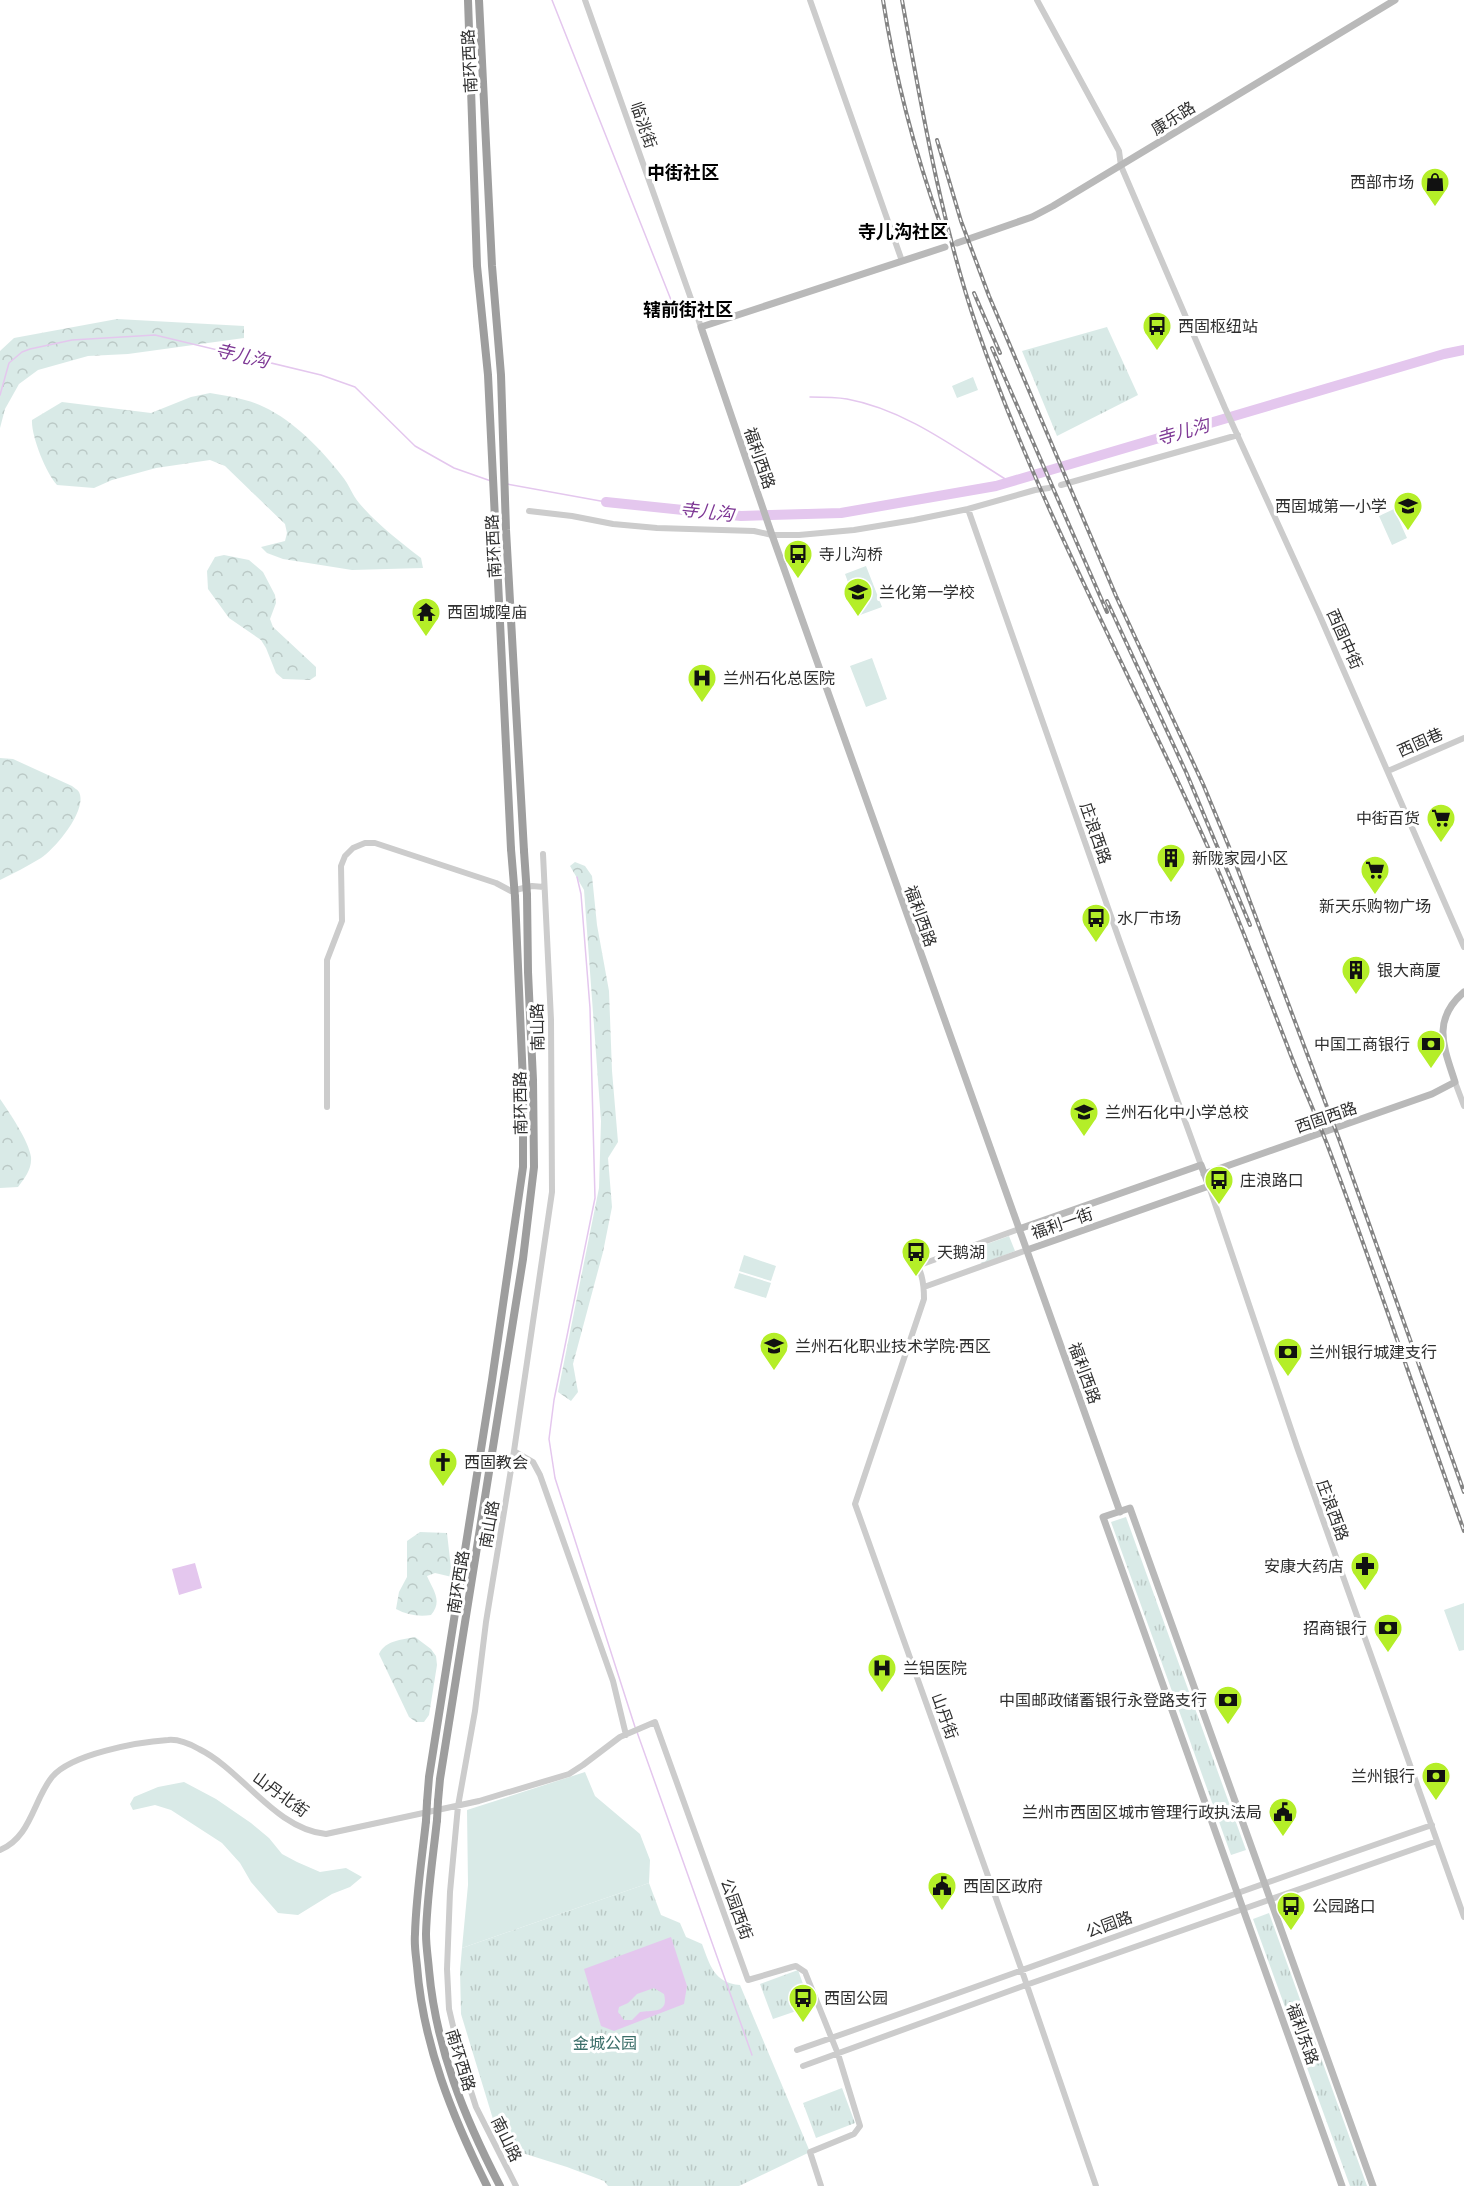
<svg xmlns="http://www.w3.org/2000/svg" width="1464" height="2186" viewBox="0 0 1464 2186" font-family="Commissioner,'Noto Sans SC',sans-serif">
<defs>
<pattern id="forest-crowns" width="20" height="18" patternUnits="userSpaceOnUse" patternTransform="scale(1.5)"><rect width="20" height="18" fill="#d9eae7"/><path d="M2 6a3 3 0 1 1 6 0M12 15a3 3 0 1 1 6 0" fill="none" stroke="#bbc9c6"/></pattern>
<pattern id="park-tufts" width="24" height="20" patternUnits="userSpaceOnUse" patternTransform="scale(1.5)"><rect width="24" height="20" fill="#d9eae7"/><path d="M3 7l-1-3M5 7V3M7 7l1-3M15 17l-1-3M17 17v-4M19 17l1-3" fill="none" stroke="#bbc9c6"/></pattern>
</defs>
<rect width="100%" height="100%" fill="#fff"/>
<path fill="#d9eae7" d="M973 377 978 390 957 398 952 386Z
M1394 509 1407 538 1392 545 1379 516Z
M866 566 882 607 860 615 845 574Z
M872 658 887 699 866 707 850 666Z
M744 1255 776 1266 771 1281 739 1271Z
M739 1273 771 1283 766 1298 734 1288Z
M1464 1603V1650L1459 1651 1444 1610Z
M585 1772 595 1796 640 1834 650 1860 649 1883 462 1948 468 1885 467 1810Z
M184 1782 216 1799 251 1823 269 1838 282 1854 297 1862 320 1872 346 1868 362 1877 350 1887 332 1894 298 1915 278 1913 251 1882 240 1863 222 1843 171 1810 155 1805 133 1810 130 1804 134 1797 158 1787Z"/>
<path fill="url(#forest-crowns)" d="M117 319 244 326V338L128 354 88 356 38 370 19 384 5 409 0 428V351L14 338Z
M210 393C228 396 248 399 264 407 294 421 322 450 342 476 349 484 352 495 359 503 377 524 399 541 421 558L423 568 352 570 283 559 267 553 261 547 285 541 287 533 285 524 225 466 210 460 156 468 112 480 94 488 57 485C46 473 31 436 32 420L62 402 151 413 191 397Z
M224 555 249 560 263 572 275 595 276 603 270 619 273 627 316 667V676L310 680 283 679 276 673 266 648 261 640 229 618 208 589 207 571 215 557Z
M0 758 13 759 72 786C74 788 77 789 79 792 88 810 55 849 41 858 28 866 14 873 0 880Z
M575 862 585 866 592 876 597 925 609 991 612 1071 618 1142 608 1158 612 1207 603 1252 573 1364 578 1392 571 1401 558 1392 599 1188 601 1121 584 890 570 866Z
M0 1099C9 1112 29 1141 31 1157 32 1169 25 1178 18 1187L0 1188Z
M420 1532 447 1533 452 1577 435 1573 427 1576C433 1590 443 1601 431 1615 419 1617 407 1615 396 1609L399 1592 407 1577V1541Z
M415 1637 431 1649 436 1656 437 1665 429 1715 424 1722H416L409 1717 379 1654C386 1640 401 1640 415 1637Z"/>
<path fill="url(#park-tufts)" d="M1107 327 1138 395 1057 436 1022 351Z
M1009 1236 1015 1251 982 1264 976 1248Z
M1126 1517 1246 1850 1231 1855 1111 1522Z
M649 1883 661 1915 680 1923 686 1937 702 1944C710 1965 714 1983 740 1985L810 2152 739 2186H608L604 2181 567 2167 516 2151 496 2129 461 2014 460 1970 462 1948Z
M1269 1913 1367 2186H1350L1253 1919Z
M798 1970 811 2006 773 2019 760 1984Z
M842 2088 855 2123 816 2138 803 2103Z"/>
<path fill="#e4c7ee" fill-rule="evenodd" d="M195 1563 202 1588 179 1595 172 1569Z
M671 1937 687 1986 684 2004 614 2031 601 2026 584 1969ZM654 1988 664 1994C669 2014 653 2010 640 2012L632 2020H624L618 2012 619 2007 628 2003 637 1994Z"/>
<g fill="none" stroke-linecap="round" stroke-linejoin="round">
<path stroke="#e4c7ee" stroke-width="1.5" d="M552 0 677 315
M0 395 9 363 22 352 30 349 72 340 155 335 321 375 355 387 415 446 454 468 491 481
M810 397C822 397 835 397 847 399 907 410 958 450 1010 482
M507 484 606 502
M577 877 581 894 590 1008 595 1198 554 1400 549 1439 555 1478 635 1727
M637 1732 752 2055"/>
<path stroke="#e4c7ee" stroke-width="10" d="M606 502 741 516 841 513 996 486 1444 354 1464 350"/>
<path stroke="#ccc" stroke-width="6" d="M585 0 701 327
M810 0 902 261
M1037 0 1119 151 1121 166 1225 408 1319 614 1464 947
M1061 485 1238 435
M968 509 1120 942 1201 1165
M529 511 572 516 613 524 657 528 754 531 772 535H799L854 530 914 520 968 509 1035 490 1049 488
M1388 771 1464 738
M1455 1082 1464 1106
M327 1107V960L342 921 341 866 345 856 353 848 365 843H375L496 883 511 891 532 886 544 887
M1209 1186 1297 1447 1464 1917
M910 1255C922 1268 924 1283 924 1299L855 1504 1022 1971 1096 2186
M917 1266 1019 1229
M924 1287 1027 1250
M514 1451 533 1462 540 1475 613 1681 626 1735
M0 1850C31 1837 33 1801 52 1777 71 1754 138 1742 168 1740 178 1739 190 1744 199 1749 242 1770 275 1829 326 1834L479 1801 569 1774 583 1765 620 1737 655 1722 748 1980 792 1967 796 1966 805 1972 838 2054 860 2126 854 2134 810 2152 821 2186
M797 2050C1009 1976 1219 1898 1432 1825
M803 2066 1026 1985 1437 1841
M516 2186 476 2107 461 2060 449 2009 447 1969 450 1892 458 1806 475 1711 486 1622 514 1451 552 1192 551 1020 543 854"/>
<path stroke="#b9b9b9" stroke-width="7" d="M957 243 1032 217 1053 206 1395 0
M945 247 701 327 772 535 1120 1512
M1204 1174 1432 1094 1455 1082C1444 1048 1431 1020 1464 992
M1019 1229 1201 1165 1209 1186 1027 1250
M1342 2186 1103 1517 1130 1508 1373 2186"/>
<path stroke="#9e9e9e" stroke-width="8" d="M468 0 477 266 488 375 511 849
M479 0 492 266 501 375 506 530 524 851
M438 1801 440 1779 523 1259 534 1167 533 1080 528 972 527 895
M427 1802 429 1777 492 1380 523 1167V1082L515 897
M437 1820C433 1857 427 1896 426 1934 426 1946 428 1958 429 1970 436 2048 464 2117 500 2186
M426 1821C422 1858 416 1897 415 1934 414 1945 416 1956 417 1966 423 2044 452 2116 487 2186"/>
<g stroke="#848484" stroke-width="4">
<path id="rail" d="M883 0C895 77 915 153 941 226
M902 0C922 110 941 222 977 328 1040 512 1136 683 1214 861 1240 922 1263 983 1287 1045 1299 1078 1314 1110 1327 1144 1375 1272 1418 1402 1464 1531
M937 140 961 221 989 296 1116 596 1203 784 1234 859 1339 1139 1464 1492
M974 293 1000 353
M992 348 1107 612
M1107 601 1186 772 1250 925"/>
</g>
<use href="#rail" stroke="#fff" stroke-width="1.5" stroke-dasharray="4.5" stroke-linecap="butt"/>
<path stroke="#9e9e9e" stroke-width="8" d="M511 849 515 897
M524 851 527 895
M437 1820 438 1801
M426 1821 427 1802"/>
</g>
<defs>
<g id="shop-pin" transform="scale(1.5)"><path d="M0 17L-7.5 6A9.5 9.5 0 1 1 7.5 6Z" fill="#b4ee28" stroke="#fff"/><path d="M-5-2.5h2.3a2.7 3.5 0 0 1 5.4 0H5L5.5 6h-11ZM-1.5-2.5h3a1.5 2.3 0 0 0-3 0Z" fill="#111"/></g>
<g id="bus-pin" transform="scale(1.5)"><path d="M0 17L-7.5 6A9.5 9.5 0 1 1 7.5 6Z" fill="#b4ee28" stroke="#fff"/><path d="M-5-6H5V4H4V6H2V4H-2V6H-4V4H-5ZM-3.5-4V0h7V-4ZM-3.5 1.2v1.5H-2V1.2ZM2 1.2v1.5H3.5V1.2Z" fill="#111"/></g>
<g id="school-pin" transform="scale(1.5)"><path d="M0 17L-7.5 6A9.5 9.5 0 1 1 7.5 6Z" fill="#b4ee28" stroke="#fff"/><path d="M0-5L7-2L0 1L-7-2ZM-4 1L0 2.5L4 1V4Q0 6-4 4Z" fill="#111"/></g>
<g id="temple-pin" transform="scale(1.5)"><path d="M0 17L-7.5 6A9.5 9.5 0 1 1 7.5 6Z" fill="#b4ee28" stroke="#fff"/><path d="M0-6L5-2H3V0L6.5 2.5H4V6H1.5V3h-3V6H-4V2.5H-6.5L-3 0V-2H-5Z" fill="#111"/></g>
<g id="hospital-pin" transform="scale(1.5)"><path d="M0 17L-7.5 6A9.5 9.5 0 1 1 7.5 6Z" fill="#b4ee28" stroke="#fff"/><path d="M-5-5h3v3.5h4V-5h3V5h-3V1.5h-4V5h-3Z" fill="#111"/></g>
<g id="supermarket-pin" transform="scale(1.5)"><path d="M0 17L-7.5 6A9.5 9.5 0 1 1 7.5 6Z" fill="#b4ee28" stroke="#fff"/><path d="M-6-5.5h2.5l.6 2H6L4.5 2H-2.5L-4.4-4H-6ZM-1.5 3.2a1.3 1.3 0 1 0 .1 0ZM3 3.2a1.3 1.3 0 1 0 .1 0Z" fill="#111"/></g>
<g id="building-pin" transform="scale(1.5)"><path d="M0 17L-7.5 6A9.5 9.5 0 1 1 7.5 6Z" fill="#b4ee28" stroke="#fff"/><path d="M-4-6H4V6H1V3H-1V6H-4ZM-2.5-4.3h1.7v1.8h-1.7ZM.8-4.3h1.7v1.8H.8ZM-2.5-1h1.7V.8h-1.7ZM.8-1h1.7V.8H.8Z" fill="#111"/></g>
<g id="bank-pin" transform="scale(1.5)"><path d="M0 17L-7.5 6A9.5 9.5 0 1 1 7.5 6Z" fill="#b4ee28" stroke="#fff"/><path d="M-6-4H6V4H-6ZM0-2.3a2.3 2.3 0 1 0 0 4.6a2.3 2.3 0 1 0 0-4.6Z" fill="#111"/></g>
<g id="university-pin" transform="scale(1.5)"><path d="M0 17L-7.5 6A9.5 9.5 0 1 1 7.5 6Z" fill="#b4ee28" stroke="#fff"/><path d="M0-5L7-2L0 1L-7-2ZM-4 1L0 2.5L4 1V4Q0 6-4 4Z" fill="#111"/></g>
<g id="church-pin" transform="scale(1.5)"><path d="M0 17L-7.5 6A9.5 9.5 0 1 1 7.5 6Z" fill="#b4ee28" stroke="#fff"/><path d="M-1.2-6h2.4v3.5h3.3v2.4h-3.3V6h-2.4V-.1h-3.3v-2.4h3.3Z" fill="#111"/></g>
<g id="pharmacy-pin" transform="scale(1.5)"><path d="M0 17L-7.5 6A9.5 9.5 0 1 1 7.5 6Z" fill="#b4ee28" stroke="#fff"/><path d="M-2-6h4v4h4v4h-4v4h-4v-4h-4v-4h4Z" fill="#111"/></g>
<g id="civic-pin" transform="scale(1.5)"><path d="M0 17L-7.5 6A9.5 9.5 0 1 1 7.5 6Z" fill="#b4ee28" stroke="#fff"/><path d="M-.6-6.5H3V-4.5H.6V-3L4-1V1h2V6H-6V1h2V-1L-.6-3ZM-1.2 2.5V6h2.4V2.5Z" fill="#111"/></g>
</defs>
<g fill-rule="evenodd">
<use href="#shop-pin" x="1435" y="182"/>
<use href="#bus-pin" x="1157" y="326"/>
<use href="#school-pin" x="1408" y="506"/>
<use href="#bus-pin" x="798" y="554"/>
<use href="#school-pin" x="858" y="592"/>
<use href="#temple-pin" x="426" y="612"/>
<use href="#hospital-pin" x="702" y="678"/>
<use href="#supermarket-pin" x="1441" y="818"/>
<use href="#building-pin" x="1171" y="858"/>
<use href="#supermarket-pin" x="1375" y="870"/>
<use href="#bus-pin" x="1096" y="918"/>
<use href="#building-pin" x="1356" y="970"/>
<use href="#bank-pin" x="1431" y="1044"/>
<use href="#school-pin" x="1084" y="1112"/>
<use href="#bus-pin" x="1219" y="1180"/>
<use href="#bus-pin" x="916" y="1252"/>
<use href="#university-pin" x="774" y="1346"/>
<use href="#bank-pin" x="1288" y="1352"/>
<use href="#church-pin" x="443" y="1462"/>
<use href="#pharmacy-pin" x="1365" y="1566"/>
<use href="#bank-pin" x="1388" y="1628"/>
<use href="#hospital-pin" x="882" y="1668"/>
<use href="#bank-pin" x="1228" y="1700"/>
<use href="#bank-pin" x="1436" y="1776"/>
<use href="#civic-pin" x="1283" y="1812"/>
<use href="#civic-pin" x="942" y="1886"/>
<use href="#bus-pin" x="1291" y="1906"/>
<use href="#bus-pin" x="803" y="1998"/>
</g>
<g text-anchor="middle" stroke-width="6" stroke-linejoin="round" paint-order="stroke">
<g font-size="16" fill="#2f2f2f" stroke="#fff">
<text transform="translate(469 61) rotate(-93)" y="6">南环西路</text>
<text transform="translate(1173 118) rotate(-32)" y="6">康乐路</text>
<text transform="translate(644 125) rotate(71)" y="6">临洮街</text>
<text transform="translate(760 458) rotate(71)" y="6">福利西路</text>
<text transform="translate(493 546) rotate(-93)" y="6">南环西路</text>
<text transform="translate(1345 639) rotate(66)" y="6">西固中街</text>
<text transform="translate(1420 742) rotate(-24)" y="6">西固巷</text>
<text transform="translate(1096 833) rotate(71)" y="6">庄浪西路</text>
<text transform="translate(921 916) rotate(70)" y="6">福利西路</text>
<text transform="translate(537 1027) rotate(-91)" y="6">南山路</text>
<text transform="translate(520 1103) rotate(-91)" y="6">南环西路</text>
<text transform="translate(1326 1117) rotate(-19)" y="6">西固西路</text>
<text transform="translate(1062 1223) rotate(-19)" y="6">福利一街</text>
<text transform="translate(1085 1373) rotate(70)" y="6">福利西路</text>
<text transform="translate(1333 1510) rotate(70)" y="6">庄浪西路</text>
<text transform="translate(489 1524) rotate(-80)" y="6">南山路</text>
<text transform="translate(458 1582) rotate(-81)" y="6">南环西路</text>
<text transform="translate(945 1716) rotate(70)" y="6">山丹街</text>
<text transform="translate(281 1794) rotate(36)" y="6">山丹北街</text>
<text transform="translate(737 1909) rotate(70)" y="6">公园西街</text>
<text transform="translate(1109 1924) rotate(-20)" y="6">公园路</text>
<text transform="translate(1303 2034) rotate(70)" y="6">福利东路</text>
<text transform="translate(461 2060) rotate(73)" y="6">南环西路</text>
<text transform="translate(507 2139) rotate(64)" y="6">南山路</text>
</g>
<g font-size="16" fill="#2f2f2f" stroke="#fff" text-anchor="start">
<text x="1414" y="188" text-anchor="end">西部市场</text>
<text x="1178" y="332">西固枢纽站</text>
<text x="1387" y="512" text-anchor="end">西固城第一小学</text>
<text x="819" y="560">寺儿沟桥</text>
<text x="879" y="598">兰化第一学校</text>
<text x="447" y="618">西固城隍庙</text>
<text x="723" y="684">兰州石化总医院</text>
<text x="1420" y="824" text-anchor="end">中街百货</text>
<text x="1192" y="864">新陇家园小区</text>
<text x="1375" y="912" text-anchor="middle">新天乐购物广场</text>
<text x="1117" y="924">水厂市场</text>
<text x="1377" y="976">银大商厦</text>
<text x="1410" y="1050" text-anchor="end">中国工商银行</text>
<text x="1105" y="1118">兰州石化中小学总校</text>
<text x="1240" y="1186">庄浪路口</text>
<text x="937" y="1258">天鹅湖</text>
<text x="795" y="1352">兰州石化职业技术学院·西区</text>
<text x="1309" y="1358">兰州银行城建支行</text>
<text x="464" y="1468">西固教会</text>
<text x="1344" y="1572" text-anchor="end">安康大药店</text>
<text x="1367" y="1634" text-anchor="end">招商银行</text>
<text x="903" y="1674">兰铝医院</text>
<text x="1207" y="1706" text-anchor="end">中国邮政储蓄银行永登路支行</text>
<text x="1415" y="1782" text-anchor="end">兰州银行</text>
<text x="1262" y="1818" text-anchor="end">兰州市西固区城市管理行政执法局</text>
<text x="963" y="1892">西固区政府</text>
<text x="1312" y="1912">公园路口</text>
<text x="824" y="2004">西固公园</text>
</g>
<g font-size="16" fill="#3a6d68" stroke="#fff">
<text x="605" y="2049">金城公园</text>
</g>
<g font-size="18" font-weight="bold" fill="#000" stroke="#fff">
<text x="683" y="179">中街社区</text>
<text x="903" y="238">寺儿沟社区</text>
<text x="688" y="316">辖前街社区</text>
</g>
<g font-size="18" font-style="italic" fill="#7e3895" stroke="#fff">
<text transform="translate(242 356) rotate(13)" y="6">寺儿沟</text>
<text transform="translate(1183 432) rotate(-16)" y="6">寺儿沟</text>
<text transform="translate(707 512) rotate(6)" y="6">寺儿沟</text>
</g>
</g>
</svg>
